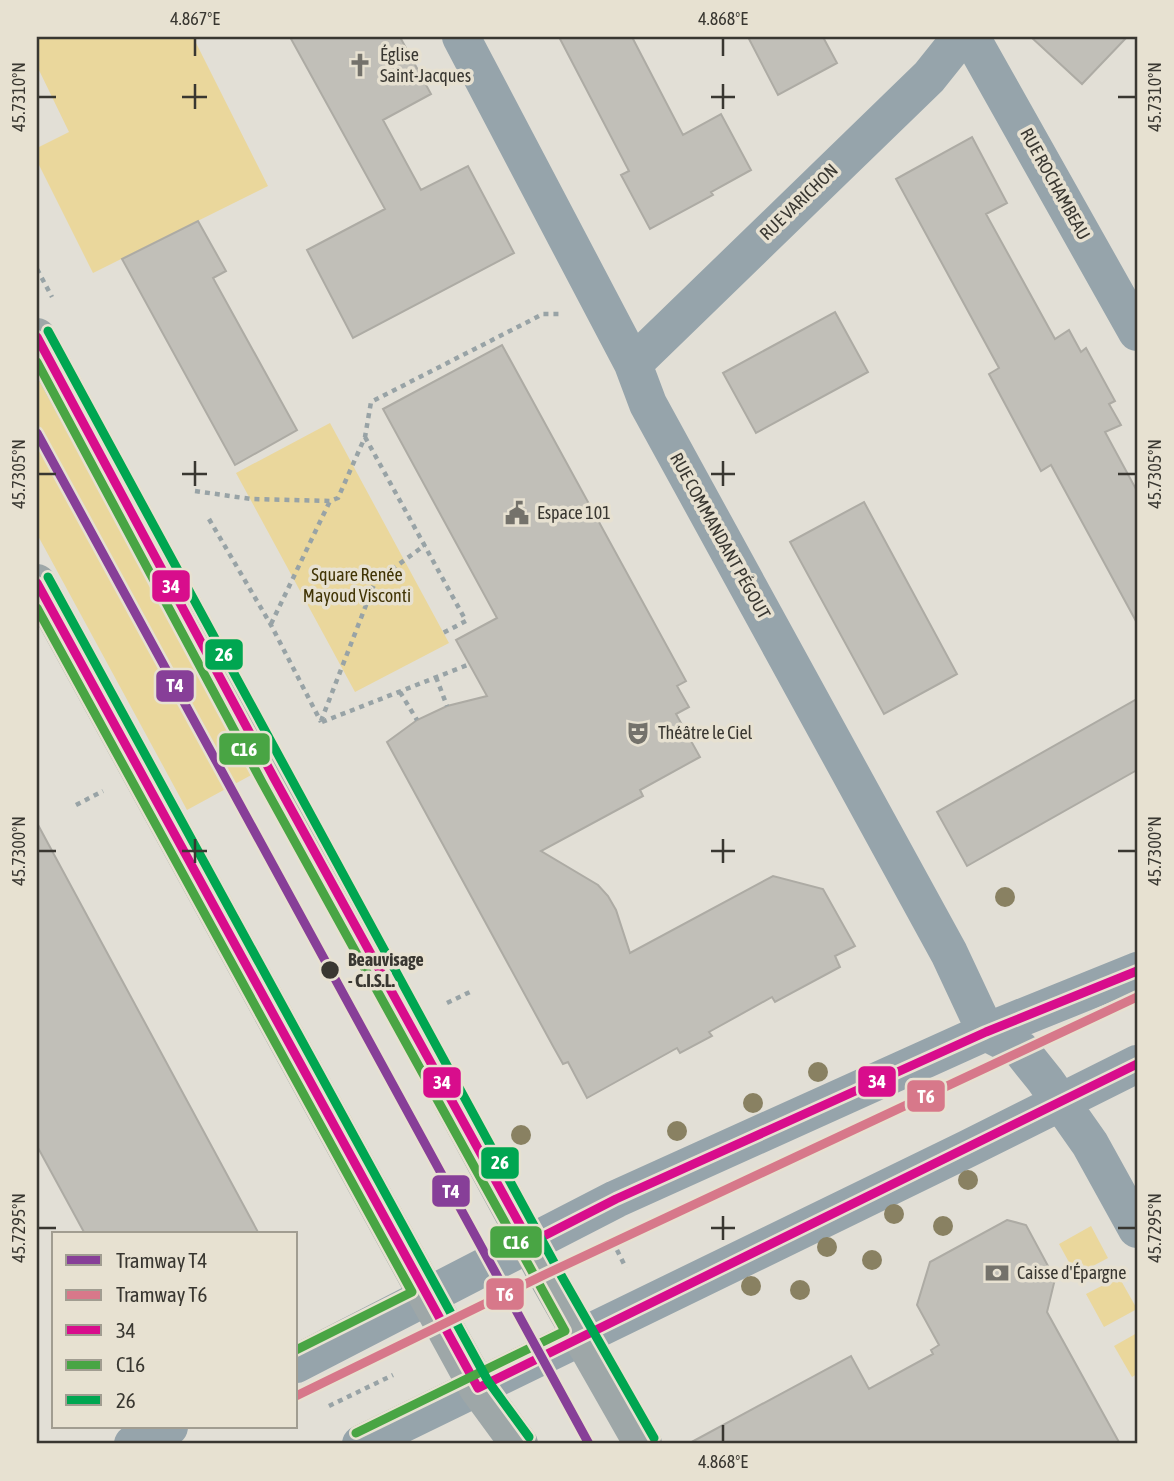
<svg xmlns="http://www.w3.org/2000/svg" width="1174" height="1481" viewBox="0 0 1174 1481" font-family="'Asap Condensed',sans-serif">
<rect width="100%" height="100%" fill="#e2dfd6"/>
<path fill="#ead79c" d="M37 37H193L268 186 93 273 37 161V148L69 132 37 66Z
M37 372 255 773 187 810 37 534Z
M330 423 449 643 355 692 236 473Z
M1091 1226 1108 1258 1076 1275 1059 1244Z
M1119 1277 1137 1309 1104 1327 1086 1294Z
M1137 1333V1374L1132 1377 1114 1346Z"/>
<path fill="#c1bfb8" stroke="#adaba4" stroke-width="2" d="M290 37H400L431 94 383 120 421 190 468 166 514 253 353 338 307 250 385 209Z
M559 37H632L683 135 721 114 751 170 711 192 713 195 650 229 621 175 629 171Z
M748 37H823L837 63 778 95Z
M1031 37H1127L1082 84Z
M972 137 1007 203 986 214 1055 339 1069 330 1081 352 1086 348 1115 401 1109 404 1121 425 1105 432 1137 491V623L1051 465 1041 471 989 374 999 368 896 179Z
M198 221 226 271 213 278 297 430 235 465 122 259Z
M835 312 868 372 756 433 723 373Z
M502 345 686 681 677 686 689 707 676 714 700 757 640 790 643 796 541 851 598 885 608 896 616 910 630 953 773 876 823 889 855 946 835 956 840 967 775 1002 772 997 709 1032 712 1036 680 1053 677 1048 587 1098 568 1062 563 1064 554 1048 387 742 417 720 447 706 487 696 456 640 497 618 383 409Z
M864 502 957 674 884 714 790 542Z
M1137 699V770L967 866 937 812Z
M37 823 259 1234H85L37 1146Z
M1007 1220 1026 1225 1055 1279 1047 1312 1120 1444H688L851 1356 869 1389 933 1354 931 1350 939 1345 917 1305 930 1262Z"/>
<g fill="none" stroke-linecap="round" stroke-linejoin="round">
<path stroke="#98a3a6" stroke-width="4.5" stroke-dasharray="5 5" stroke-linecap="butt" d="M37 269 52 297
M365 437 466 621 443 633
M195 491 251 499 330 501 338 498 365 437 371 402 543 314H560
M209 519 271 625 321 722
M271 624 330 501
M436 677 447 706
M400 692 417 720
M321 721 375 582 425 545
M322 722 470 664
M76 805 103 791
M447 1003 474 990
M617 1250 626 1268
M329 1406 393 1375"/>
<path stroke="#96a4ab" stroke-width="38" d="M461 37 633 364 648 404 949 953 986 1032
M971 37 1137 332
M633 364 929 77 961 37
M986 1032 1021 1050 1045 1080 1090 1144 1137 1229
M296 1364 616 1199 986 1032 1137 971
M133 1444 169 1427
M361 1444 967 1149 1137 1064"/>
<path stroke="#9ea7a8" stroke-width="38" d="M37 337 546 1274 643 1444
M37 583 478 1388 519 1444"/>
<g stroke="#e7e1d1" stroke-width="14">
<path id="bus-1" d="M37 337 274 778 530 1243 616 1199 986 1032 1137 971
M37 583 478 1388 1137 1064"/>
</g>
<g stroke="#e7e1d1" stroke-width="14">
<path id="bus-2" d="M37 362 263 784 565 1331 356 1433
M37 608 412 1292 296 1350"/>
</g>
<g stroke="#e7e1d1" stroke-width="14">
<path id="bus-3" d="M48 331 557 1268 654 1438
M48 577 488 1381 529 1437"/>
</g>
<use href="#bus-1" stroke="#d80d8c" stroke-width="9"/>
<use href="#bus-2" stroke="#49a544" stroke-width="9"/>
<use href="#bus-3" stroke="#00a651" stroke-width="9"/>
<g stroke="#e7e1d1" stroke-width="14">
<path id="tram-1" d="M37 433 589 1444"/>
</g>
<g stroke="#e7e1d1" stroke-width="14">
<path id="tram-2" d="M296 1396 546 1274 1137 997"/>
</g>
<use href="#tram-1" stroke="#873f98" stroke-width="9"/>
<use href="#tram-2" stroke="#d7788a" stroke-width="9"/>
</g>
<g fill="#898162">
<circle cx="1005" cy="897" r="10"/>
<circle cx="818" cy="1072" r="10"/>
<circle cx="753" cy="1103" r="10"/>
<circle cx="677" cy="1131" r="10"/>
<circle cx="521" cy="1135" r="10"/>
<circle cx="968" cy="1180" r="10"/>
<circle cx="894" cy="1214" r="10"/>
<circle cx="943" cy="1226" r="10"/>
<circle cx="827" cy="1247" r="10"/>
<circle cx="872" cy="1260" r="10"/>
<circle cx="751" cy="1286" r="10"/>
<circle cx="800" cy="1290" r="10"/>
</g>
<path fill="none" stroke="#393731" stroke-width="2.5" d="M195 38V56M723 38V56M195 84V109M723 84V109M38 97H56M182 97H207M711 97H735M1118 97H1136M195 461V486M723 461V486M38 474H56M182 474H207M711 474H735M1118 474H1136M195 839V863M723 839V863M38 851H56M182 851H207M711 851H735M1118 851H1136M723 1216V1240M38 1228H56M711 1228H735M1118 1228H1136M723 1425V1442"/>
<defs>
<g id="church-bare" transform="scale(1.89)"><path d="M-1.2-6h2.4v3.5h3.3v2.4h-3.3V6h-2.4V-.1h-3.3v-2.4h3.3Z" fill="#74726b" stroke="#e7e1d1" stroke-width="2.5" paint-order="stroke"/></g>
<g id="civic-bare" transform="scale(1.89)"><path d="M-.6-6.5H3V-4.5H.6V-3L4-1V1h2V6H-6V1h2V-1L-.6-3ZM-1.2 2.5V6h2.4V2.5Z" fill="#74726b" stroke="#e7e1d1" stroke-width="2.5" paint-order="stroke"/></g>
<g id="theatre-bare" transform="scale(1.89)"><path d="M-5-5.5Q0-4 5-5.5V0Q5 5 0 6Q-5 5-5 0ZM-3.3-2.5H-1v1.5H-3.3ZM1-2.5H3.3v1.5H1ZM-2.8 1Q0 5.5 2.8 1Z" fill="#74726b" stroke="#e7e1d1" stroke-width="2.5" paint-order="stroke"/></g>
<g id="bank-bare" transform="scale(1.89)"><path d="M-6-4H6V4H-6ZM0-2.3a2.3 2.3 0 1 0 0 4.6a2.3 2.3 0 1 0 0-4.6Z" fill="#74726b" stroke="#e7e1d1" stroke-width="2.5" paint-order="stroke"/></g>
</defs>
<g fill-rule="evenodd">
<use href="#church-bare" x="360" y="65"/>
<use href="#civic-bare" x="517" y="513"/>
<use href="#theatre-bare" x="638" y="733"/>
<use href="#bank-bare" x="997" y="1273"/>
</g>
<circle fill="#393731" stroke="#e7e1d1" stroke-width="2.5" cx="330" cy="970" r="10"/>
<g text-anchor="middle" stroke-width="7" stroke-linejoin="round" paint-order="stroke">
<g font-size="18" fill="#393731" stroke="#e7e1d1" text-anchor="start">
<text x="380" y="61">Église<tspan x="380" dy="21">Saint-Jacques</tspan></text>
<text x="537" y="519">Espace 101</text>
<text x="658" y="739">Théâtre le Ciel</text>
<text x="1017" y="1279">Caisse d'Épargne</text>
</g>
<g font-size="18" fill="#393731" stroke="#e7e1d1">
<text transform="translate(1055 184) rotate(61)" y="6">RUE ROCHAMBEAU</text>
<text transform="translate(799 202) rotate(-44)" y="6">RUE VARICHON</text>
<text transform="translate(720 536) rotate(61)" y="6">RUE COMMANDANT PÉGOUT</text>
</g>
<g font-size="18" fill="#413404" stroke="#e7e1d1">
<text x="357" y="581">Square Renée<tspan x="357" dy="21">Mayoud Visconti</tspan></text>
</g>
<g font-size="18" font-weight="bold" fill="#393731" stroke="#e7e1d1" text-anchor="start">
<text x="348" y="966">Beauvisage<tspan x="348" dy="21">- C.I.S.L.</tspan></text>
</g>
</g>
<g stroke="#e7e1d1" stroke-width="2.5">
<rect x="151" y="569" width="40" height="34" rx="7" fill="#d80d8c"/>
<rect x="204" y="638" width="40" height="33" rx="7" fill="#00a651"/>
<rect x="155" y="669" width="40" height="34" rx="7" fill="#873f98"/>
<rect x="218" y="732" width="53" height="34" rx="7" fill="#49a544"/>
<rect x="857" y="1065" width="40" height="33" rx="7" fill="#d80d8c"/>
<rect x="422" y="1066" width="40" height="33" rx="7" fill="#d80d8c"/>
<rect x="906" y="1079" width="40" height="34" rx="7" fill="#d7788a"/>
<rect x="480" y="1146" width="40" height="34" rx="7" fill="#00a651"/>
<rect x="431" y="1174" width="40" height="34" rx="7" fill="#873f98"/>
<rect x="489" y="1225" width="54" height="34" rx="7" fill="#49a544"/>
<rect x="485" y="1277" width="40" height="34" rx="7" fill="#d7788a"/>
</g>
<g font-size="19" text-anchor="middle" font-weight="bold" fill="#fff">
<text x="171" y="593">34</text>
<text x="224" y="661">26</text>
<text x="175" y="692">T4</text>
<text x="244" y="756">C16</text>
<text x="877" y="1088">34</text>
<text x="442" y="1089">34</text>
<text x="926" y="1103">T6</text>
<text x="500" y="1169">26</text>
<text x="451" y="1198">T4</text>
<text x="516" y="1249">C16</text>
<text x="505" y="1301">T6</text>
</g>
<rect width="1174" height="1481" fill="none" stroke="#e7e1d1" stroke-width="77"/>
<rect x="52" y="1232" width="245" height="196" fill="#e7e1d1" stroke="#a19d91" stroke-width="2"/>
<rect x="66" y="1255" width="35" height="10" fill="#873f98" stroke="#a19d91" stroke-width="2"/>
<text x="116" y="1268" font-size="21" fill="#393731">Tramway T4</text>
<rect x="66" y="1290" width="35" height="10" fill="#d7788a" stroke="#a19d91" stroke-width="2"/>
<text x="116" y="1302" font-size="21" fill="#393731">Tramway T6</text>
<rect x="66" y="1325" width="35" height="10" fill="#d80d8c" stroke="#a19d91" stroke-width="2"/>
<text x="116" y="1338" font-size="21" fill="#393731">34</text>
<rect x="66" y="1360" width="35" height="10" fill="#49a544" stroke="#a19d91" stroke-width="2"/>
<text x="116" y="1372" font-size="21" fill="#393731">C16</text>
<rect x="66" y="1395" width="35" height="10" fill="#00a651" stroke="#a19d91" stroke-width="2"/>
<text x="116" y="1408" font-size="21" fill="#393731">26</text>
<rect x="38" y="38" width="1098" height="1404" fill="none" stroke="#393731" stroke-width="2.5"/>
<g font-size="18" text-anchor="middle" fill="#393731">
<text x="195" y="25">4.867°E</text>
<text x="723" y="25">4.868°E</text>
<text transform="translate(19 97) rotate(-90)" y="6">45.7310°N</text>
<text transform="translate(1155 97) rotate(-90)" y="6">45.7310°N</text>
<text transform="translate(19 474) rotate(-90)" y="6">45.7305°N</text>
<text transform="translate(1155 474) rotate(-90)" y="6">45.7305°N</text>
<text transform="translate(19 851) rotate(-90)" y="6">45.7300°N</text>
<text transform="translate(1155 851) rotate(-90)" y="6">45.7300°N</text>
<text transform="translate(19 1228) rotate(-90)" y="6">45.7295°N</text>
<text transform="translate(1155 1228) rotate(-90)" y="6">45.7295°N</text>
<text x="723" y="1468">4.868°E</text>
</g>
</svg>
